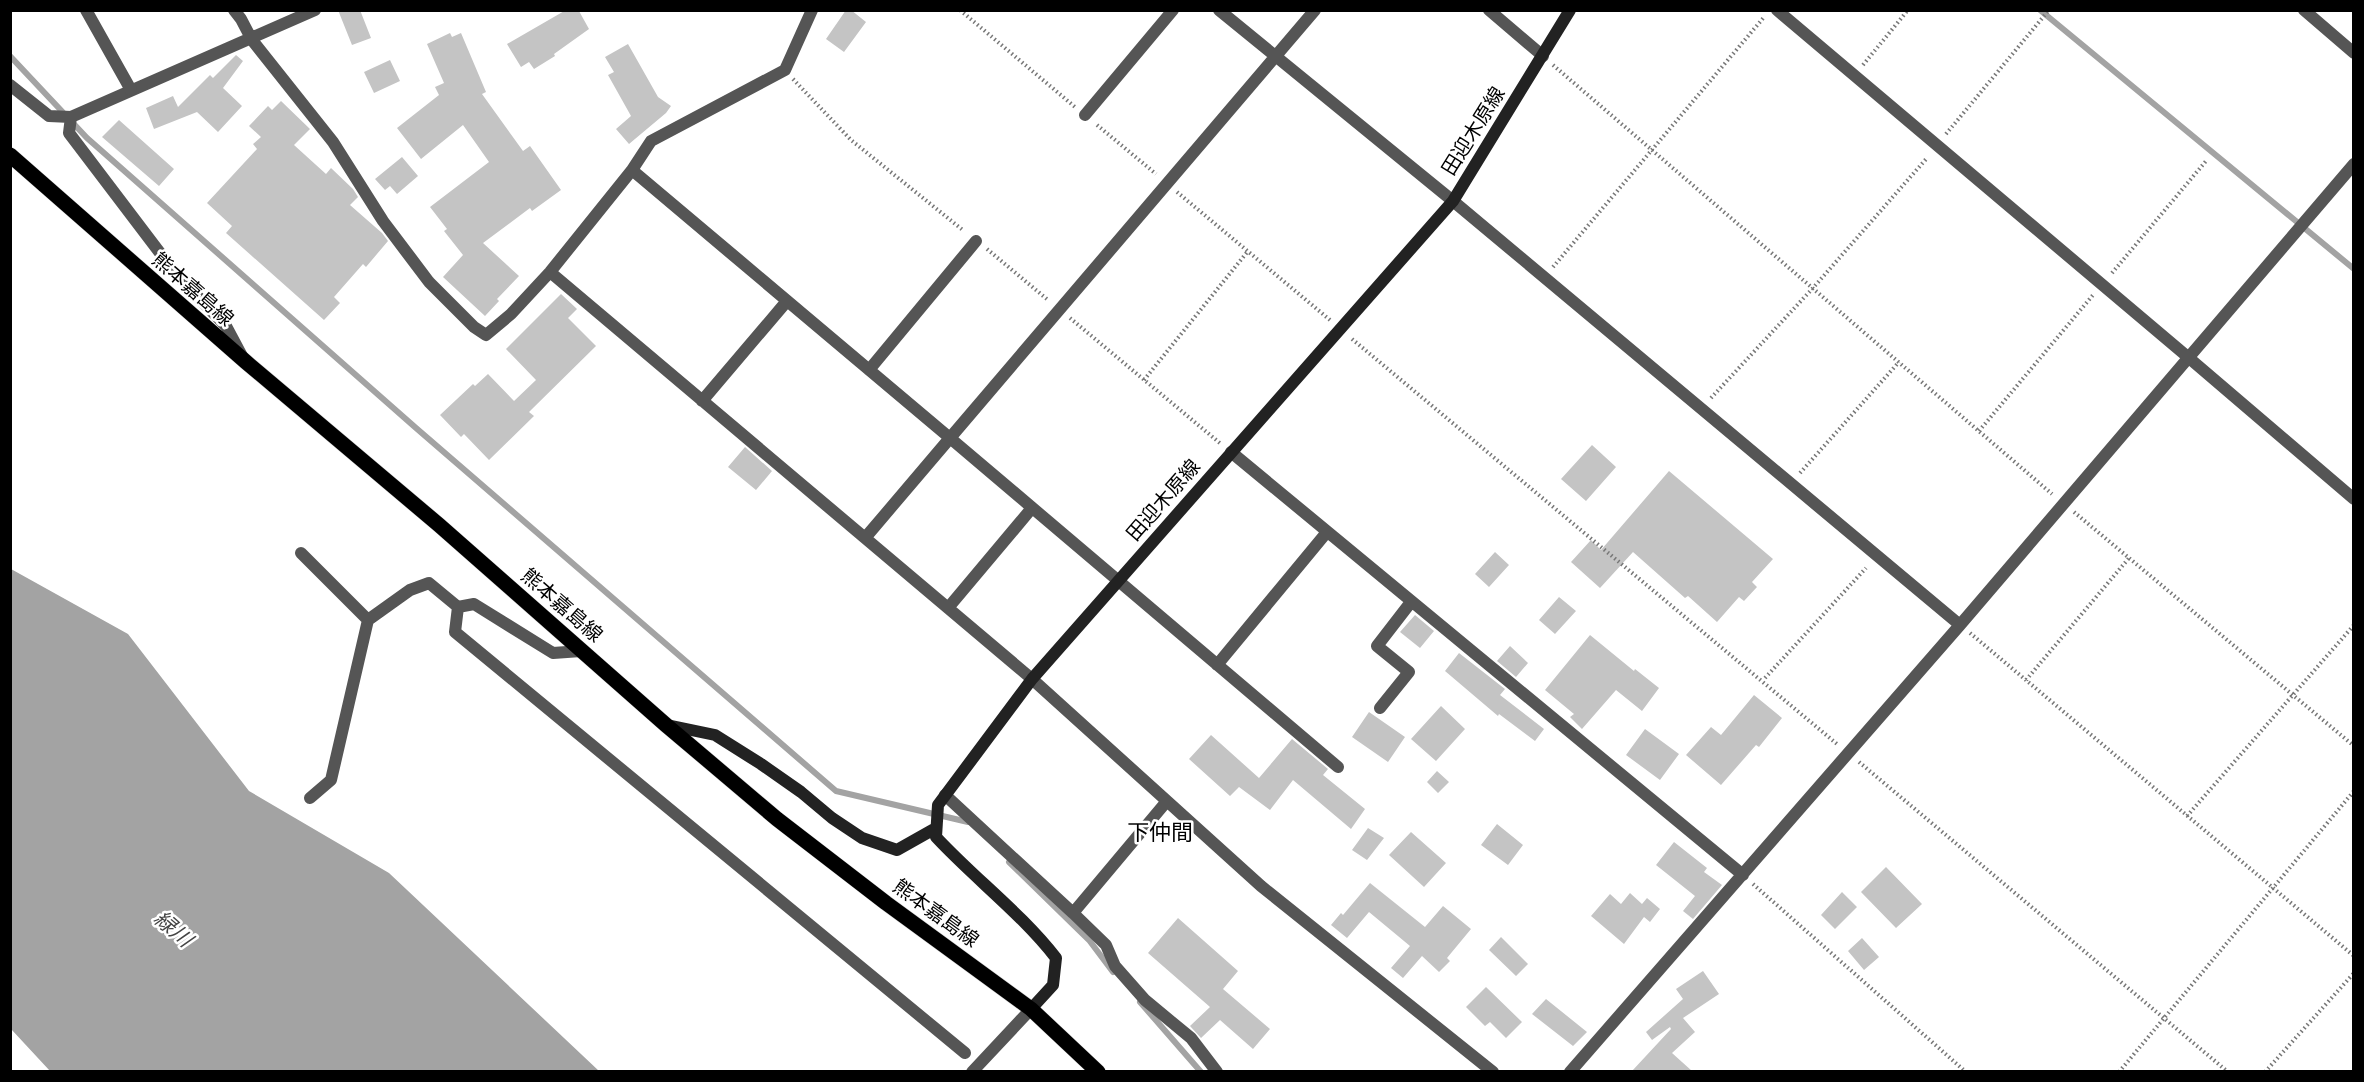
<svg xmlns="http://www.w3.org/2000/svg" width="2364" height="1082" viewBox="0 0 2364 1082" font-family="Inter,'Noto Sans JP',sans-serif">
<rect width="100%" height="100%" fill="#fff"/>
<path fill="#a3a3a3" d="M11 569 128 634 249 791 389 873 599 1071H50L11 1029Z"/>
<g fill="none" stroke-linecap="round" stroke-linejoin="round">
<path stroke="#a3a3a3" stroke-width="6" d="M2040 10 2354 269
M10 56 87 138 416 428 836 791 968 822
M1009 862 1089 940 1113 972
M1140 1002 1201 1072"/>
</g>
<path fill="#c4c4c4" d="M338 10H360L371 38 352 45Z
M566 10 579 11 589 29 554 54 555 56 534 69 529 62 521 67 507 44Z
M846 10H851L866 22 844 52 826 39Z
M450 33 452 37 461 33 486 92 482 94 523 151 530 146 561 190 532 211 530 208 483 243 519 276 497 299 499 301 485 316 443 277 463 255 444 231 447 229 430 207 489 162 463 125 421 159 397 128 439 95 435 87 444 83 427 44Z
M628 44 658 97 671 106 666 113 629 144 616 129 631 116 608 75 614 72 605 57Z
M236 55 243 61 223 88 242 106 218 132 197 112 154 129 146 108 173 96 178 107 210 75 213 78Z
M390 60 400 81 374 93 364 72Z
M281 101 310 129 294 145 326 174 331 168 353 189 358 197 350 205 382 233 388 241 366 267 363 264 334 297 340 303 324 320 226 233 232 226 207 203 257 149 253 144 261 137 249 126 268 106 272 110Z
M119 120 174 169 159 186 102 137Z
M402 157 418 176 397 194 390 186 385 190 375 179Z
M561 294 577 309 568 318 596 346 529 412 534 416 489 460 464 434 461 437 440 415 473 384 475 386 488 374 514 401 536 380 506 349Z
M1592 445 1616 467 1586 501 1561 479Z
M745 447 772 471 756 490 728 467Z
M1669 471 1773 559 1752 582 1757 587 1744 601 1739 597 1717 622 1688 596 1685 598 1633 552 1600 588 1571 562 1591 540 1601 550Z
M1495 552 1509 565 1489 587 1475 574Z
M1559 597 1576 611 1555 634 1539 620Z
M1415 615 1434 631 1420 648 1400 632Z
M1590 635 1634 671 1635 669 1659 688 1642 711 1616 690 1582 729 1570 717 1574 714 1545 690Z
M1510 646 1528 663 1516 677 1497 661Z
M1459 653 1505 689 1500 695 1544 729 1535 741 1499 714 1498 716 1445 671Z
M1754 695 1782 718 1759 747 1756 745 1721 785 1686 755 1711 727 1721 735Z
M1441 706 1465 729 1436 761 1411 739Z
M1369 712 1405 737 1388 762 1352 737Z
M1645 729 1679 754 1660 780 1626 755Z
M1211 735 1259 778 1292 739 1328 769 1323 775 1365 809 1351 829 1293 780 1270 810 1239 787 1230 796 1189 759Z
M1437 771 1449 782 1438 793 1427 782Z
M1497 824 1523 845 1508 865 1481 845Z
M1368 828 1384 838 1367 860 1352 850Z
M1411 832 1446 863 1424 887 1389 855Z
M1674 842 1707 868 1704 872 1722 885 1693 919 1683 911 1695 896 1656 865Z
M1886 867 1922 904 1896 928 1861 892Z
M1370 883 1425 927 1443 906 1471 929 1447 958 1450 961 1439 972 1422 956 1403 978 1391 968 1410 946 1369 912 1347 938 1331 925 1341 913 1343 915Z
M1842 892 1857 907 1835 929 1821 915Z
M1630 893 1642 904 1647 898 1660 909 1650 922 1644 917 1624 944 1591 916 1610 894 1621 904Z
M1178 918 1238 971 1223 989 1270 1029 1253 1049 1220 1020 1201 1038 1190 1026 1210 1007 1148 953Z
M1501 937 1528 964 1516 976 1489 950Z
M1862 938 1879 957 1864 970 1848 951Z
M1703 971 1719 994 1683 1018 1695 1032 1672 1053 1692 1071H1632L1671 1029 1670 1027 1652 1040 1646 1032 1683 999 1676 989Z
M1486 987 1522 1022 1506 1038 1490 1022 1485 1026 1466 1007Z
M1546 999 1587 1032 1573 1046 1532 1014Z"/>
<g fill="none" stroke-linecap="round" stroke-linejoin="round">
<g stroke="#dbdbdb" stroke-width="16">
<path id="primary" d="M10 155 246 362 439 525 666 725 777 819 886 903 1031 1009 1098 1072"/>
</g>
<path stroke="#777" stroke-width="4" stroke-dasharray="1.5 3" stroke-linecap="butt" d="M960 10 1075 107
M1553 65 2052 494
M1863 65 1908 10
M793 79 851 140 964 231
M1097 125 1156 174
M1946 134 2049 10
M1177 192 1330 320
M987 249 1048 300
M1553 267 1765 16
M2112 273 2206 161
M1070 318 1221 444
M1352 339 1837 744
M1144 380 1248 251
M1711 398 1813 288 1927 158
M1979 431 2093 295
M1800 473 1899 362
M2074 512 2354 746
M1970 633 2354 956
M1765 678 1866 568
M2026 680 2129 558
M1859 762 2228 1072
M2187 816 2354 625
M1753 884 1966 1072
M2119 1072 2354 791
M2265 1072 2354 973"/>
<path stroke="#555" stroke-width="12" d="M234 10 241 19 252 40 333 142 383 221 429 282 474 327 486 335 511 314 550 272 632 170 651 141 785 70 812 10
M1219 10 1453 201 1960 625
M1489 10 1543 56
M2304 10 2354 53
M10 85 49 116 71 117 315 10
M1085 115 1173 10
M71 117 69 133 176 274 226 326 242 356
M632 170 950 438 1315 10
M550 272 1032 679 1261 886 1493 1072
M869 370 976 241
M702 401 787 301
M1231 452 1743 875
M865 538 950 438 1338 767
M301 553 368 620 410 590 429 583 458 607
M948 608 1032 508
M581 651 553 653 474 604 458 607 455 632 965 1053
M1217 665 1327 532
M1380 708 1409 672 1377 646 1411 602
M945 795 1073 913 1167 801
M310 798 331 780 368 620
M1073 913 1106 945 1115 966 1145 1000 1191 1038 1217 1072
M1570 1072 1960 625 2354 164"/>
<path stroke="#555" stroke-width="12" d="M86 10 131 90
M1777 10 2189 358 2354 499
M972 1072 1031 1009"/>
<path stroke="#222" stroke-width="12" d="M667 725 715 735 761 764 801 792 832 818 862 838 897 850 936 828
M1031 1009 1053 985 1056 958C1021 913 975 879 936 837L938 805 1032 679 1453 201 1570 10"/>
<use href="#primary" stroke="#000" stroke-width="15"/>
</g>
<g text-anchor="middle" stroke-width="5" stroke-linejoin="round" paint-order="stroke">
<g font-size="20" fill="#000" stroke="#fff">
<text transform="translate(1473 131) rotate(-58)" y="7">田迎木原線</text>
<text transform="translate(193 289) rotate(41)" y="7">熊本嘉島線</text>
<text transform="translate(1163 500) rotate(-49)" y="7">田迎木原線</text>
<text transform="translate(562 605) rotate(41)" y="7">熊本嘉島線</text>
<text transform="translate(936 913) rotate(36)" y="7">熊本嘉島線</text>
</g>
<g font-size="21" font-style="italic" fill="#444" stroke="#fff">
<text transform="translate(173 929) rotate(41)" y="7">緑川</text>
</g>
<g font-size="22" fill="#000" stroke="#fff">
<text x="1160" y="840">下仲間</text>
</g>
</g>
<rect width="2364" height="1082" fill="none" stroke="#000000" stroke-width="24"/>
</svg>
